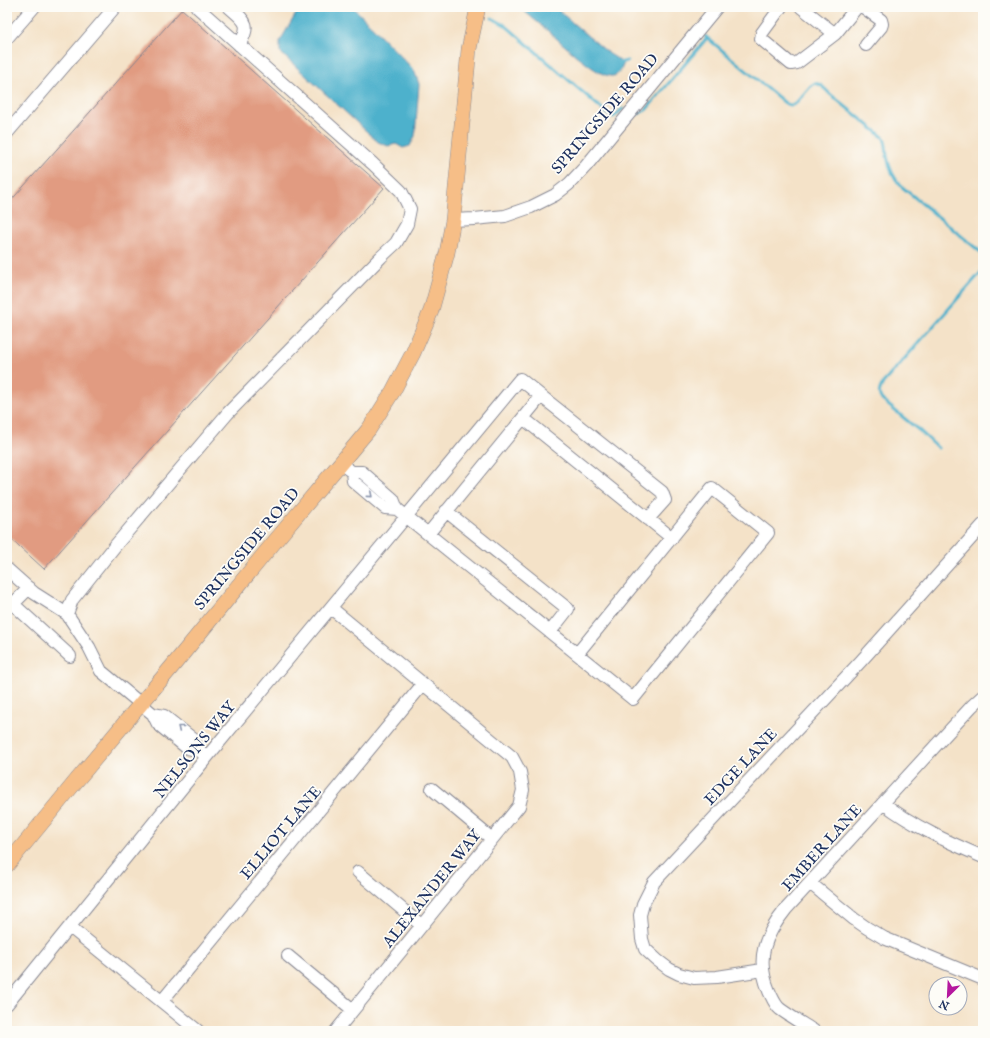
<svg xmlns="http://www.w3.org/2000/svg" width="990" height="1038" viewBox="0 0 990 1038" font-family="'IM FELL English',serif">
<rect width="100%" height="100%" fill="#fdfcf7"/>
<filter id="ink" filterUnits="userSpaceOnUse"><feTurbulence type="fractalNoise" baseFrequency=".025" numOctaves="2"/><feDisplacementMap in="SourceGraphic" scale="8" xChannelSelector="R" yChannelSelector="G"/><feConvolveMatrix kernelMatrix="1 2 1 2 8 2 1 2 1" color-interpolation-filters="sRGB"/></filter>
<filter id="wash" filterUnits="userSpaceOnUse"><feTurbulence type="fractalNoise" baseFrequency=".012" numOctaves="4" result="noise"/><feDisplacementMap in="SourceGraphic" scale="16" xChannelSelector="R" yChannelSelector="G"/><feGaussianBlur stdDeviation="0.9" result="paint"/><feColorMatrix in="noise" values="0 0 0 0 0 0 0 0 0 0 0 0 0 0 0 0 0 1.4 0 .05"/><feComposite in="paint" operator="in"/></filter>
<g filter="url(#wash)">
<rect width="100%" height="100%" fill="#f4e2c8"/>
<path fill="#4db1cc" stroke="#347095" d="M300 7H353L414 70 419 84 415 136 410 146 403 148 396 144 388 146 378 142 280 52V41Z
M520 7H553L558 10 589 37C595 41 601 47 607 52 613 57 619 58 623 65 621 71 617 77 610 76 595 75 561 42 548 31 539 23 529 16 520 7Z"/>
<g fill="none" stroke-linecap="round" stroke-linejoin="round">
<path stroke="#4db1cc" stroke-width="3" d="M492 18 505 25 609 115 613 117C617 116 618 111 623 109
M705 36 785 103C788 105 791 106 795 104L810 87 815 83 821 85 830 94 883 137C887 143 886 150 887 156 889 168 893 177 901 186L983 254
M619 63 627 61
M638 114 646 110 707 38
M938 448 921 432 882 400C877 394 880 389 883 383L983 270"/>
</g>
<g id="blocks">
<path fill="#e19b81" d="M182 9 384 188 44 569 7 535V205Z"/>
</g>
</g>
<g filter="url(#ink)">
<use href="#blocks" fill-opacity="0" stroke="#888893" stroke-width="1"/>
<g fill="none" stroke-linecap="round" stroke-linejoin="round">
<g stroke="#888893" stroke-width="14">
<path id="minor" d="M229 7C245 21 252 24 239 45
M781 7 762 33 761 39 791 64 797 63 835 34
M801 7 835 34 857 7
M863 7 881 20 882 24 881 27 866 45
M7 38 34 7
M7 133 115 7
M453 220 474 219 505 216 531 207 555 195 569 184 586 166 717 7
M340 463 352 472H362L393 499 397 509 633 699 768 533 712 488 577 654
M352 472 353 481 385 508 397 509
M446 511 568 609 550 632
M648 519 665 500 662 492 541 396 523 418 672 538
M428 534 523 418
M7 569 34 593 67 614 89 647 101 671 153 714 158 724 187 748 200 751 207 757
M7 599 13 604 29 588
M13 604 70 656
M331 608 512 757 520 772 523 790 519 806 336 1031
M67 614 72 600 115 546 228 413 381 257 396 243 407 224 410 209 401 191 373 164 197 7
M153 714 164 716 193 739 200 751
M432 789 492 839
M883 803C913 826 948 842 983 857
M358 872 421 925
M810 883 854 919 867 928 884 938 983 979
M70 927 198 1031
M288 956 353 1010
M763 970 717 977 694 978 679 974 669 969 657 960 645 949 642 939 640 915 643 904 654 882 861 661 983 525
M162 1001 423 684
M7 1004 207 757 520 379 541 396
M814 1031C803 1024 791 1017 780 1009 775 1005 772 997 769 991 755 958 765 935 786 909L972 706 983 696"/>
</g>
<g stroke="#888893" stroke-width="16">
<path id="major" d="M7 865 77 780 175 663 261 558 369 429 393 391 413 353 431 311 447 253 453 220 469 49 478 7"/>
</g>
<use href="#minor" stroke="#fff" stroke-width="12"/>
<use href="#major" stroke="#f6be87" stroke-width="15"/>
</g>
<defs><path id="oneway-chevron" d="M-2-3.5L2.5 0L-2 3.5" fill="none" stroke-width="1.6" stroke-linecap="round" stroke-linejoin="round"/></defs>
<g stroke="#8d97ae">
<use href="#oneway-chevron" transform="translate(370 495) rotate(40)"/>
<use href="#oneway-chevron" transform="translate(180 728) rotate(-141)"/>
</g>
</g>
<g text-anchor="middle" stroke-width="3.5" stroke-linejoin="round" paint-order="stroke">
<g font-size="16" fill="#1b2f5e" stroke="#fdfcf7">
<text transform="translate(604 113) rotate(-49)" y="6">SPRINGSIDE ROAD</text>
<text transform="translate(246 548) rotate(-50)" y="6">SPRINGSIDE ROAD</text>
<text transform="translate(194 749) rotate(-51)" y="6">NELSONS WAY</text>
<text transform="translate(740 766) rotate(-47)" y="6">EDGE LANE</text>
<text transform="translate(280 832) rotate(-50)" y="6">ELLIOT LANE</text>
<text transform="translate(821 847) rotate(-48)" y="6">EMBER LANE</text>
<text transform="translate(431 888) rotate(-51)" y="6">ALEXANDER WAY</text>
</g>
</g>
<rect width="990" height="1038" fill="none" stroke="#fdfcf7" stroke-width="24"/>
<g transform="translate(948 996) rotate(204)"><circle r="19" fill="#fdfcf7" stroke="#a3aaba"/>
<path d="M0-3L7 15L0 10L-7 15Z" fill="#b5179e"/>
<text y="-6" font-size="11" font-weight="bold" text-anchor="middle" fill="#1b2f5e">N</text>
</g>
</svg>
